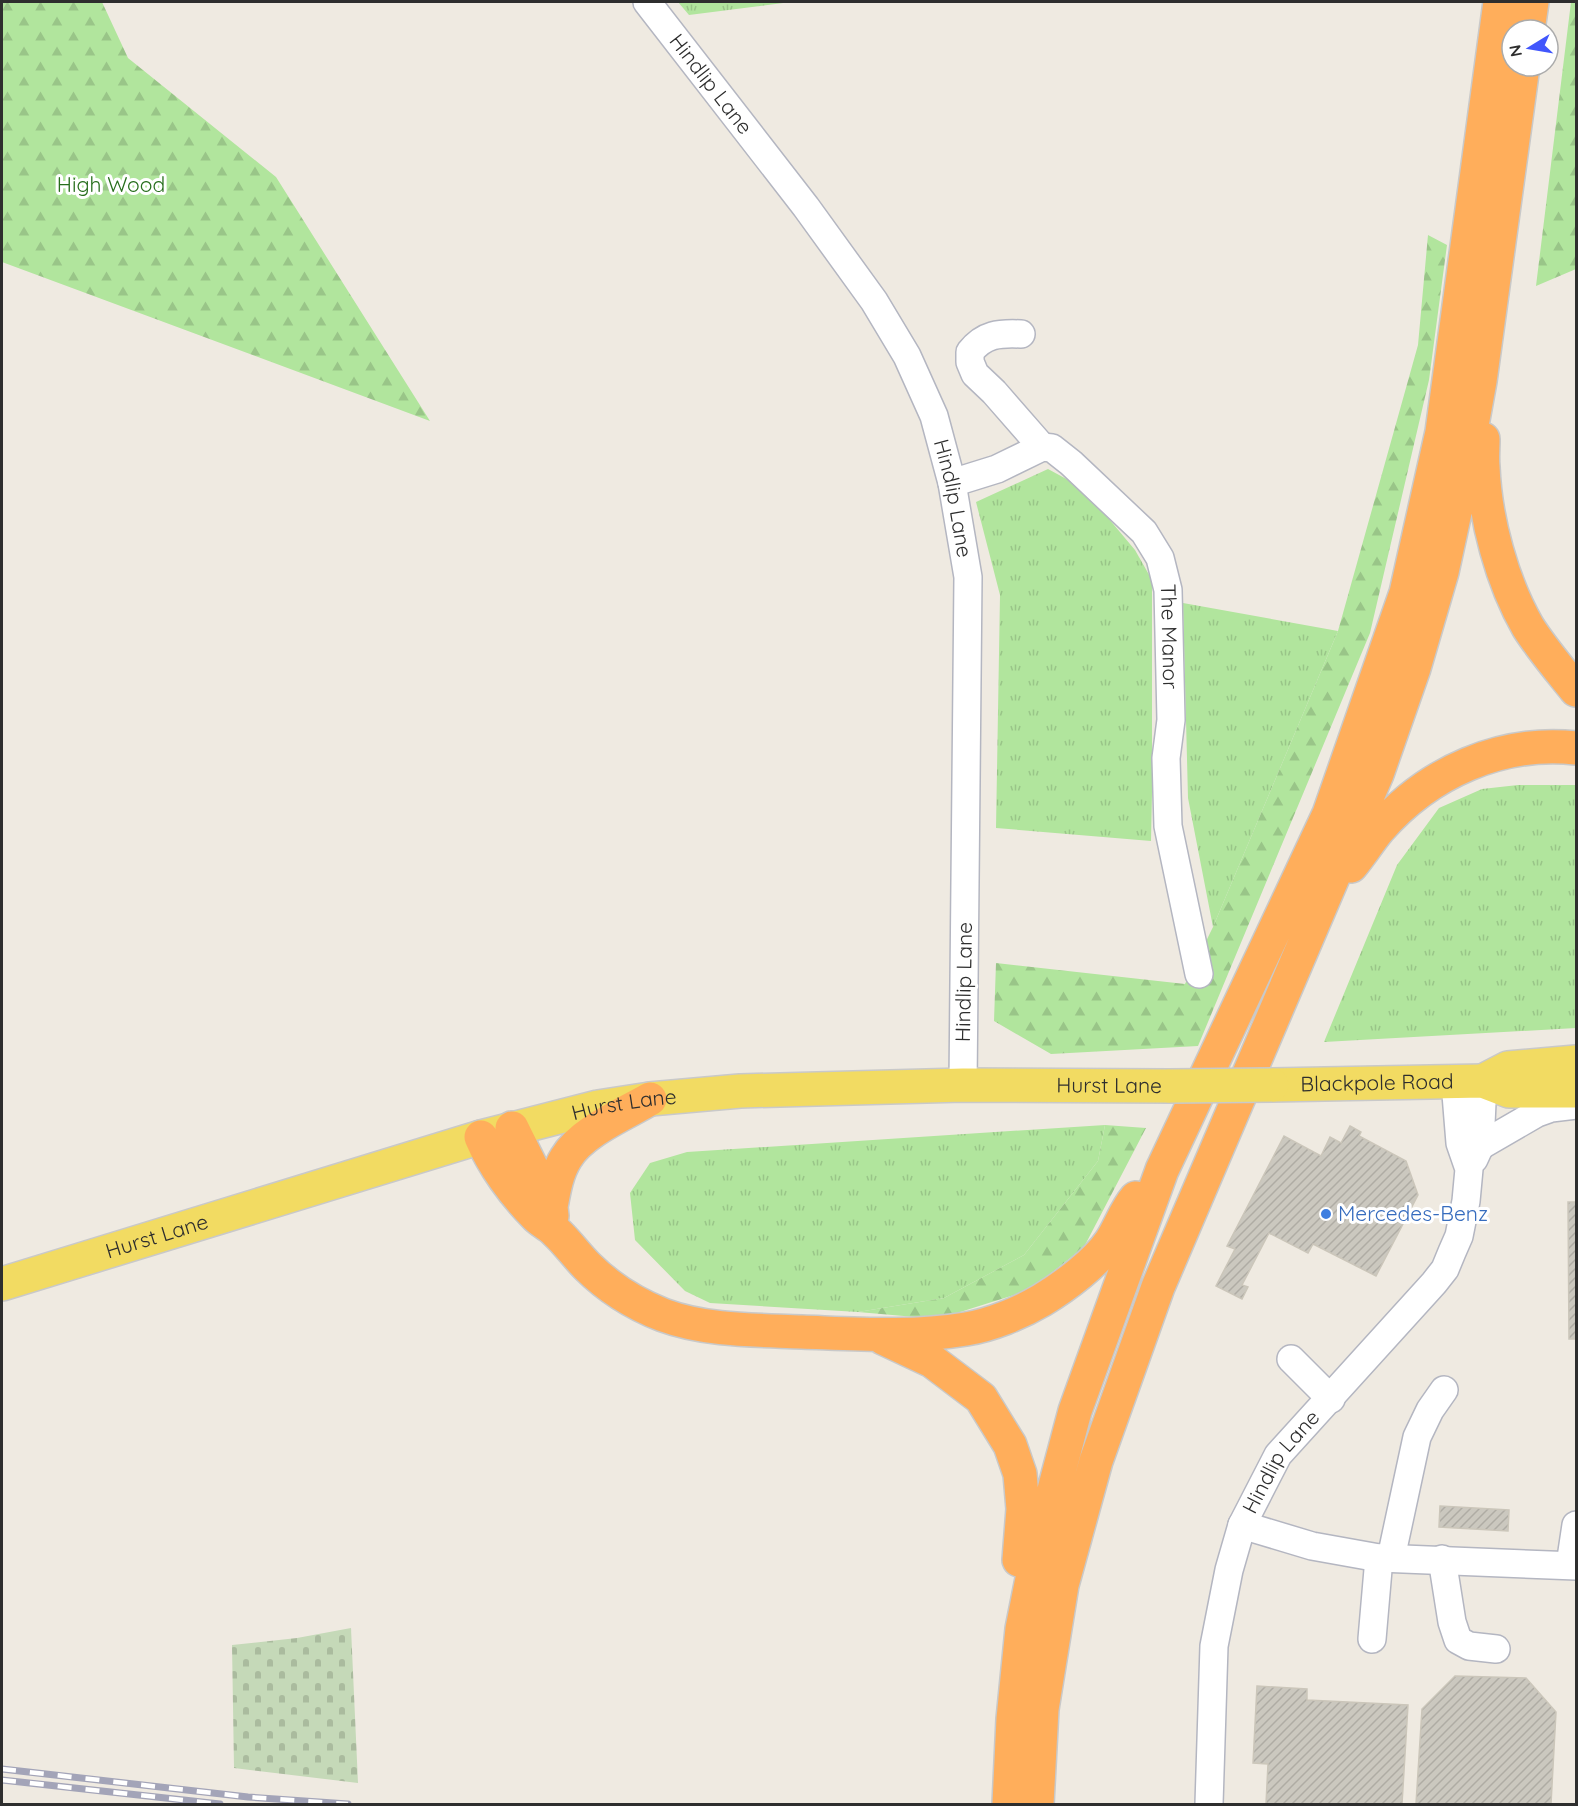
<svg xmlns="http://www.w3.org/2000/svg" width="1578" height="1806" viewBox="0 0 1578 1806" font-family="Quicksand,sans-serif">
<defs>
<pattern id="grass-tufts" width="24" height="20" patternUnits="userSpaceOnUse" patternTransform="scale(1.5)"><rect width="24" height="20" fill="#b1e59d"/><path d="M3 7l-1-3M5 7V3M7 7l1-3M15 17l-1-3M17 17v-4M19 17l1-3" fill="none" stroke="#99c588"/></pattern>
<pattern id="forest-firs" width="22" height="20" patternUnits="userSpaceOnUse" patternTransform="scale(1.5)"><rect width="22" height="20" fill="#b1e59d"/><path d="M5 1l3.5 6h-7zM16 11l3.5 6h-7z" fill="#99c588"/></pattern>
<pattern id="cemetery-stones" width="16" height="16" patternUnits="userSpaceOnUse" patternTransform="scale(1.5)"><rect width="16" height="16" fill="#c5d9b8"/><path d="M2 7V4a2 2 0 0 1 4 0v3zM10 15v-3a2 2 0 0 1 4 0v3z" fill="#aabb9e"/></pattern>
<pattern id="building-hatch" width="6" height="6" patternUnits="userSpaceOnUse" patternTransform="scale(1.5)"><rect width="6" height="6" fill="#cbc8bf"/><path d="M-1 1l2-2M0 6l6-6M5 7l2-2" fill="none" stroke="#afaca4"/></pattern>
</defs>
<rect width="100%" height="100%" fill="#efeae1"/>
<path fill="url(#grass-tufts)" d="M678 2H791L689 15Z
M1048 469 1083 488 1135 550 1152 580V793L1151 841 996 828 1000 595 976 502Z
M1183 603 1338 631 1213 927 1188 798Z
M1518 785H1576V1028L1324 1042 1397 865 1439 808 1482 789Z
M1105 1125 1098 1161 1024 1255 944 1298 858 1312 710 1303 685 1291 635 1240 630 1193 650 1163 687 1152Z"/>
<path fill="url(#forest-firs)" d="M2 2H102L128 58 276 177 430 421 2 262Z
M1571 2H1576V269L1536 286Z
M1428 235 1447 245 1429 380 1370 633 1198 1046 1051 1054 994 1021 996 963 1185 984 1213 927 1338 631 1418 345Z
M1105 1125 1146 1128 1084 1247 1030 1290 938 1319 858 1312 944 1298 1024 1255 1098 1161Z"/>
<path fill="url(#cemetery-stones)" d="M351 1628 358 1783 234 1768 232 1645 297 1638Z"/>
<path fill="url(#building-hatch)" stroke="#cbc6ba" stroke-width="1.5" d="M1350 1126 1361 1132 1359 1136 1406 1161 1418 1195 1376 1276 1313 1244 1308 1253 1269 1233 1242 1285 1248 1287 1242 1299 1216 1286 1235 1249 1227 1246 1284 1136 1321 1156 1330 1137 1341 1143Z
M1568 1202H1576V1339H1569Z
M1440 1506 1509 1510 1508 1531 1439 1527Z
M1455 1676 1526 1678 1556 1712 1551 1804H1416L1422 1709Z
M1257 1686 1307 1689V1700L1408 1705 1402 1804H1266L1268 1764 1253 1763Z"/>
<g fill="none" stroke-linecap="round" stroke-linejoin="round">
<g stroke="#b4b6c1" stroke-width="30">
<g id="minor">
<path id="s1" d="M647 2 806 207 874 301 907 356 934 416 952 483 968 577 963 1085"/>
<path d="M1021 334C999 333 984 334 970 352V362L975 374 994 392 1042 447"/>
<path id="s2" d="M952 483 997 469 1042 447 1052 448 1071 463 1144 532 1160 558 1168 590 1171 720 1166 758 1168 826 1199 974"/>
<path d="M1480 1146 1537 1113 1551 1108 1576 1105"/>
<path d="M1474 1159 1480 1146 1483 1081"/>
<path d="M1291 1359 1331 1399"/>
<path d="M1242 1525 1312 1546 1379 1558 1576 1566"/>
<path d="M1391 1558 1417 1437 1430 1410 1444 1390"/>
<path d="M1442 1559 1452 1622 1458 1640 1469 1646 1496 1649"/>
<path d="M1570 1565 1576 1525"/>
<path d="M1372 1639 1379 1558"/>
<path id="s3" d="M1209 1804 1214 1646 1229 1570 1242 1525 1278 1455 1434 1283 1445 1269 1452 1252 1459 1236 1466 1201 1469 1169 1460 1143 1455 1082"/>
</g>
</g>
<g stroke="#c9c9c9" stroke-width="36">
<g id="major">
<path d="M1483 1081 1508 1068 1576 1062"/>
<path id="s4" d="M1272 1085 1483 1081 1509 1091H1576"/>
<path id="s5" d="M2 1284 481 1137 598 1107 650 1099 740 1091 963 1085 1170 1086"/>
</g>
</g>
<g stroke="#c9c9c9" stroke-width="36">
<path id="highway" d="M1528 30 1532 2
M1483 439C1483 449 1482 458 1483 467 1485 519 1502 582 1528 627 1542 649 1560 670 1576 690
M1351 866C1361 854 1369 841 1379 829 1429 772 1501 740 1576 748
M512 1128 551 1207 552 1216
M481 1137C493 1165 514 1194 535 1215 541 1222 550 1225 556 1232 567 1242 576 1255 587 1266 608 1287 635 1304 663 1315 706 1331 756 1330 802 1332 857 1334 912 1338 966 1329 991 1325 1020 1313 1042 1300 1065 1286 1096 1263 1111 1241 1120 1227 1125 1211 1136 1198
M551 1207C554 1190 557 1172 566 1158 581 1132 624 1114 650 1099
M883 1338 932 1361 981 1398 1010 1445 1020 1474 1023 1509 1019 1560
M1009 1804 1013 1719 1022 1629 1037 1554 1075 1411 1162 1170 1329 814 1406 593 1442 432 1500 2
M1037 1804 1042 1709 1062 1585 1096 1461 1158 1287 1377 774 1414 668 1442 572 1462 480 1480 381 1523 66"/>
</g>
<use href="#minor" stroke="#fff" stroke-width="27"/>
<use href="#major" stroke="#f2db62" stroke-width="33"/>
<use href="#highway" stroke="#ffae5b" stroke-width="33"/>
<g stroke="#a3a4b8" stroke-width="7">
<path id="rail" d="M2 1769 248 1797 348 1804
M2 1780 220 1804"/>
</g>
<use href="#rail" stroke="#fff" stroke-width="4.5" stroke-dasharray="14" stroke-linecap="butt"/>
<g stroke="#c9c9c9" stroke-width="36" stroke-linecap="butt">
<path id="major-bridge" d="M1170 1086 1272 1085"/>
</g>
<use href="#major-bridge" stroke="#f2db62" stroke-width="33"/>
</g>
<circle fill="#3f7fe0" stroke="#fff" stroke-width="2" cx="1326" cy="1214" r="6"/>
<g text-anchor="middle" stroke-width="6" stroke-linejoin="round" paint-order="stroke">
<g font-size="21" fill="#2e2e2e" stroke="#fff">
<text dy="7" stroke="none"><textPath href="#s1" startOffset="104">Hindlip Lane</textPath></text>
<text dy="7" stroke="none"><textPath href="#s1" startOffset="590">Hindlip Lane</textPath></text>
<text dy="7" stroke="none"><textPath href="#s2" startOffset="342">The Manor</textPath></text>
<text transform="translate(964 982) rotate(-89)" y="7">Hindlip Lane</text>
<text dy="7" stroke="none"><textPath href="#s4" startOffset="105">Blackpole Road</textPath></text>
<text dy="7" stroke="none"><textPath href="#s5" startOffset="1134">Hurst Lane</textPath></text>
<text dy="7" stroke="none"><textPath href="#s5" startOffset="648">Hurst Lane</textPath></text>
<text dy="7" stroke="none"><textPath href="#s5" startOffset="162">Hurst Lane</textPath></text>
<text dy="7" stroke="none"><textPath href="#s3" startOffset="357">Hindlip Lane</textPath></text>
</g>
<g font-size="21" fill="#266e1b" stroke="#fff">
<text x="111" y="192">High Wood</text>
</g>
<g font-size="21" fill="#366cbe" stroke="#fff" text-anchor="start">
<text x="1338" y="1221">Mercedes-Benz</text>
</g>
</g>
<rect width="1578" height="1806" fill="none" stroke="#2e2e2e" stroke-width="6"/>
<g transform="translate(1530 48) rotate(259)"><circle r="28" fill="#ffffff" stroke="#ababab" stroke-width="1.5"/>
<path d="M0-4.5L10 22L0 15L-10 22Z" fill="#4156fc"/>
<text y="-9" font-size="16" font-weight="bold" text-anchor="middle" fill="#2e2e2e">N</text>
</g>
</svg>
